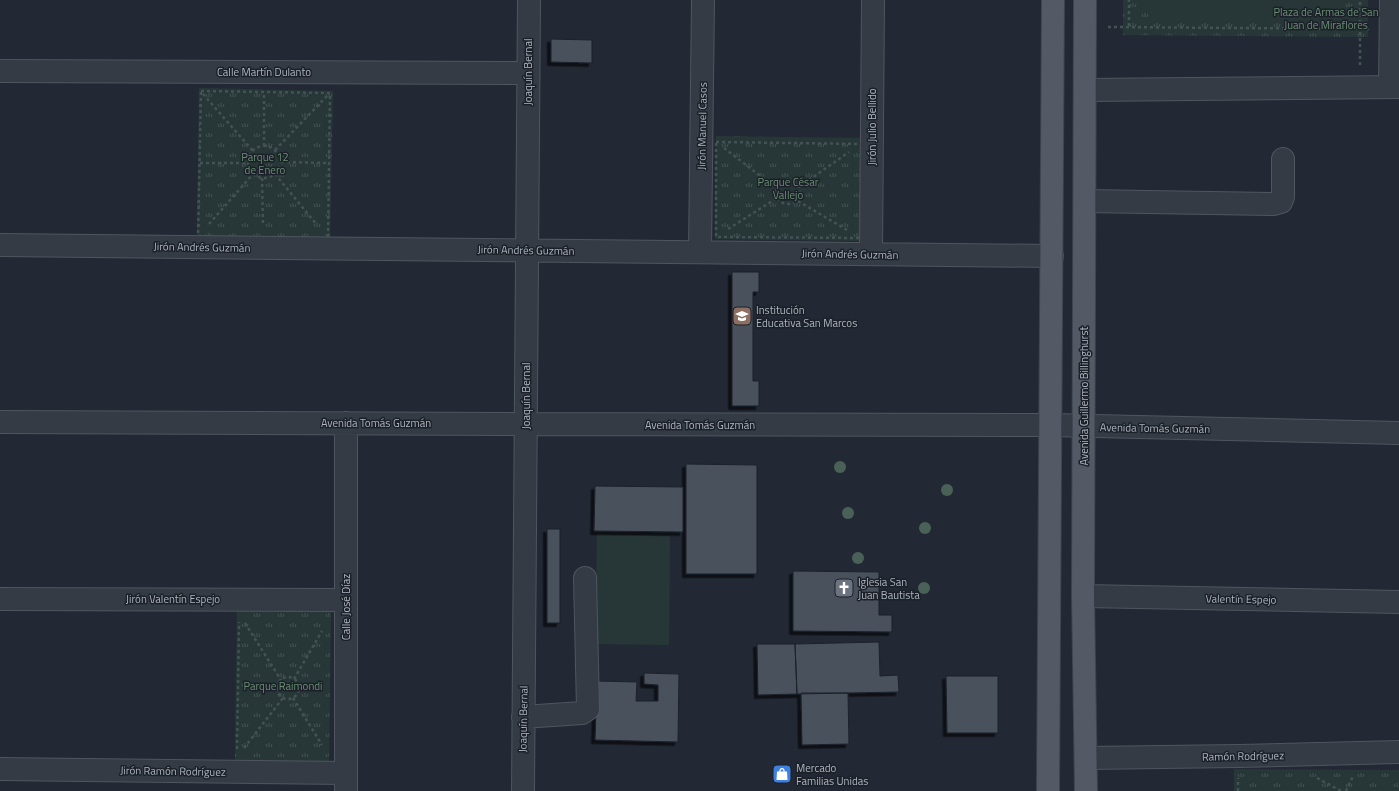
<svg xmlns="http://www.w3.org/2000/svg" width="1399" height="791" viewBox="0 0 1399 791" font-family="'Titillium Web',sans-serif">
<defs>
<pattern id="park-tufts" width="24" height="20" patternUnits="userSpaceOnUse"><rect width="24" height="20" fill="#273737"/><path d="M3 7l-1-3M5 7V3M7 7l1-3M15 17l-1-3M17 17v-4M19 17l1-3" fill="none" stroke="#445252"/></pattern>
<filter id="shadow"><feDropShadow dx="-3.5" dy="3.5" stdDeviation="0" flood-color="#0009"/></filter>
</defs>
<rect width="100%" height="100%" fill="#222934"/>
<path fill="url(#park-tufts)" d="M1123 0H1368V37L1123 35Z
M199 88 333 91 330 239 197 237Z
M716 136 862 138 861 241 715 239Z
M237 610 331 612 329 762 235 760Z
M1234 769 1399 770V791H1234Z"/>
<path fill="#273737" d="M1148 0H1343V20H1148Z
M597 534 670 536 669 645 595 644Z"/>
<path fill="#48515d" stroke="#1c222b" filter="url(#shadow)" d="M551 39 592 40V63L551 62Z
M732 272H759V292H753V381H759V406H732Z
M686 464 757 465V574H686Z
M595 486 683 487V532L594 531Z
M547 529H560V623H547Z
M793 571 879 572V615H892V632L793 631Z
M879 642 880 676 898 675 899 692 797 694 795 644Z
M757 644H795L797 694 758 695Z
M644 673 679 674 678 742 595 740 597 681 637 682 636 701H658V685L644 684Z
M946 676H998V733H947Z
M801 693H848L849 744 802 745Z"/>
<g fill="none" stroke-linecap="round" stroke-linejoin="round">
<g stroke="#4f565f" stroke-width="24">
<path id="minor" d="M0 71 528 73
M1390 87 1391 0
M1085 90 1399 87
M1085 201 1274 204 1281 202 1283 197V159
M0 245 1052 256
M700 252 703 0
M871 254 873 0
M0 422 525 424 1050 425 1399 433
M1083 596 1399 602
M0 599 346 600
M523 717 582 713 588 709 585 578
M1086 758 1238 756 1399 752
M0 769 346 773
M346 791V423
M523 791 529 0"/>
</g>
<g stroke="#3e444e" stroke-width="24">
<path id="major" d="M1085 0 1083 596 1086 791
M1048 791 1053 0"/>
</g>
<path stroke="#435255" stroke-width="2.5" stroke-dasharray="3 3" stroke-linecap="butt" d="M1129 26V0
M1108 27 1360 29V0
M1360 65V29H1369
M201 91 330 93 328 239 198 236Z
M203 94 253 151
M716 142 861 144 860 238 716 237Z
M248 162a16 16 0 1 1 32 0a16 16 0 1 1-32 0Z
M264 146V95
M724 148 776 188
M275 150 327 96
M281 162 329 163
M200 163H248
M275 174 317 225
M262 178 263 226
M776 192a12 12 0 1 1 24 0a12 12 0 1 1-24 0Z
M799 187 849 152
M798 201 847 230
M209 224 253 174
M728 229 777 198
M245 623 281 680
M277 688a11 11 0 1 1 22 0a11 11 0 1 1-22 0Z
M294 679 322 631
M293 698 322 745
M244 748 283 698
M237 749 239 622
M1317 778 1341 791
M1238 791V778
M1346 791 1353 776"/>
<use href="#minor" stroke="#353b45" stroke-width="22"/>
<use href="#major" stroke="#535a65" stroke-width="22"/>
</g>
<g fill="#4a6157">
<circle cx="840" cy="467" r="6"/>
<circle cx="947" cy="490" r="6"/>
<circle cx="848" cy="513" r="6"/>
<circle cx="925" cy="528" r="6"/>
<circle cx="858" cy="558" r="6"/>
<circle cx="924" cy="588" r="6"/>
</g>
<defs>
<g id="school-square" transform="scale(1)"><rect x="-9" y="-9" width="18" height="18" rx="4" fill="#8d6e63" stroke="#1b2029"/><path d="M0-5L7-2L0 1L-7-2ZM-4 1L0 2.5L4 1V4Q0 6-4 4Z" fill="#fff"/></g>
<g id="church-square" transform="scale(1)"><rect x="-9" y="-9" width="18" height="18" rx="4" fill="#6b7280" stroke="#1b2029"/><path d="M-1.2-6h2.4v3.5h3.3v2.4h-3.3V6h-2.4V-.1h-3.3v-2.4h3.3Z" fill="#fff"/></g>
<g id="shop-square" transform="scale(1)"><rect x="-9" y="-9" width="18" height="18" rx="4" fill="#3f7fe0" stroke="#1b2029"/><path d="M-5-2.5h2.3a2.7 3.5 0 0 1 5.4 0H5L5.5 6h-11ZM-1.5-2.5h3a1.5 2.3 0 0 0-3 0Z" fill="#fff"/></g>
</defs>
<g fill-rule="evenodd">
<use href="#school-square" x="742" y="316"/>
<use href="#church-square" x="844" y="588"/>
<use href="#shop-square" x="782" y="774"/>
</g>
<g text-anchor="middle" stroke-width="3" stroke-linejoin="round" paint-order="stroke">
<g font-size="11" fill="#6a8f73" stroke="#1b2029">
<text x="1326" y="16">Plaza de Armas de San<tspan x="1326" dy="13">Juan de Miraflores</tspan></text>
<text x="265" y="161">Parque 12<tspan x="265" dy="13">de Enero</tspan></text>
<text x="788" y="186">Parque César<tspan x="788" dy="13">Vallejo</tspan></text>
<text x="283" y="690">Parque Raimondi</text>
</g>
<g font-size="11" fill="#afb6c1" stroke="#1b2029">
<text x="264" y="76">Calle Martín Dulanto</text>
<text transform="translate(528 72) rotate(-90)" y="4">Joaquín Bernal</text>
<text transform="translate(702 126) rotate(-89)" y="4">Jirón Manuel Casos</text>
<text transform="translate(872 127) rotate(-90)" y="4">Jirón Julio Bellido</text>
<text transform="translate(202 247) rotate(1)" y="4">Jirón Andrés Guzmán</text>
<text transform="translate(526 250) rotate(1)" y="4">Jirón Andrés Guzmán</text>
<text transform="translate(850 254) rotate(1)" y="4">Jirón Andrés Guzmán</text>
<text transform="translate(526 396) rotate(-90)" y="4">Joaquín Bernal</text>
<text transform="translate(1084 396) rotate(-90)" y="4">Avenida Guillermo Billinghurst</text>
<text x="376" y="427">Avenida Tomás Guzmán</text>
<text x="700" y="429">Avenida Tomás Guzmán</text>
<text transform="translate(1155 428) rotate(1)" y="4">Avenida Tomás Guzmán</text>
<text x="173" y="603">Jirón Valentín Espejo</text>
<text transform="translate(1241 599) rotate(1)" y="4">Valentín Espejo</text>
<text transform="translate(346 607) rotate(-90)" y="4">Calle José Díaz</text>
<text transform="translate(523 719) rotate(-89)" y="4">Joaquín Bernal</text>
<text transform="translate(1243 756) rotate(-1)" y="4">Ramón Rodríguez</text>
<text transform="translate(173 771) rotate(1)" y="4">Jirón Ramón Rodríguez</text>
</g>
<g font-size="11" fill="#afb6c1" stroke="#1b2029" text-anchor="start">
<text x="756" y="314">Institución<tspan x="756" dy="13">Educativa San Marcos</tspan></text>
<text x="858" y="586">Iglesia San<tspan x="858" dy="13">Juan Bautista</tspan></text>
<text x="796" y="772">Mercado<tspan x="796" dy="13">Familias Unidas</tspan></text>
</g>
</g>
</svg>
